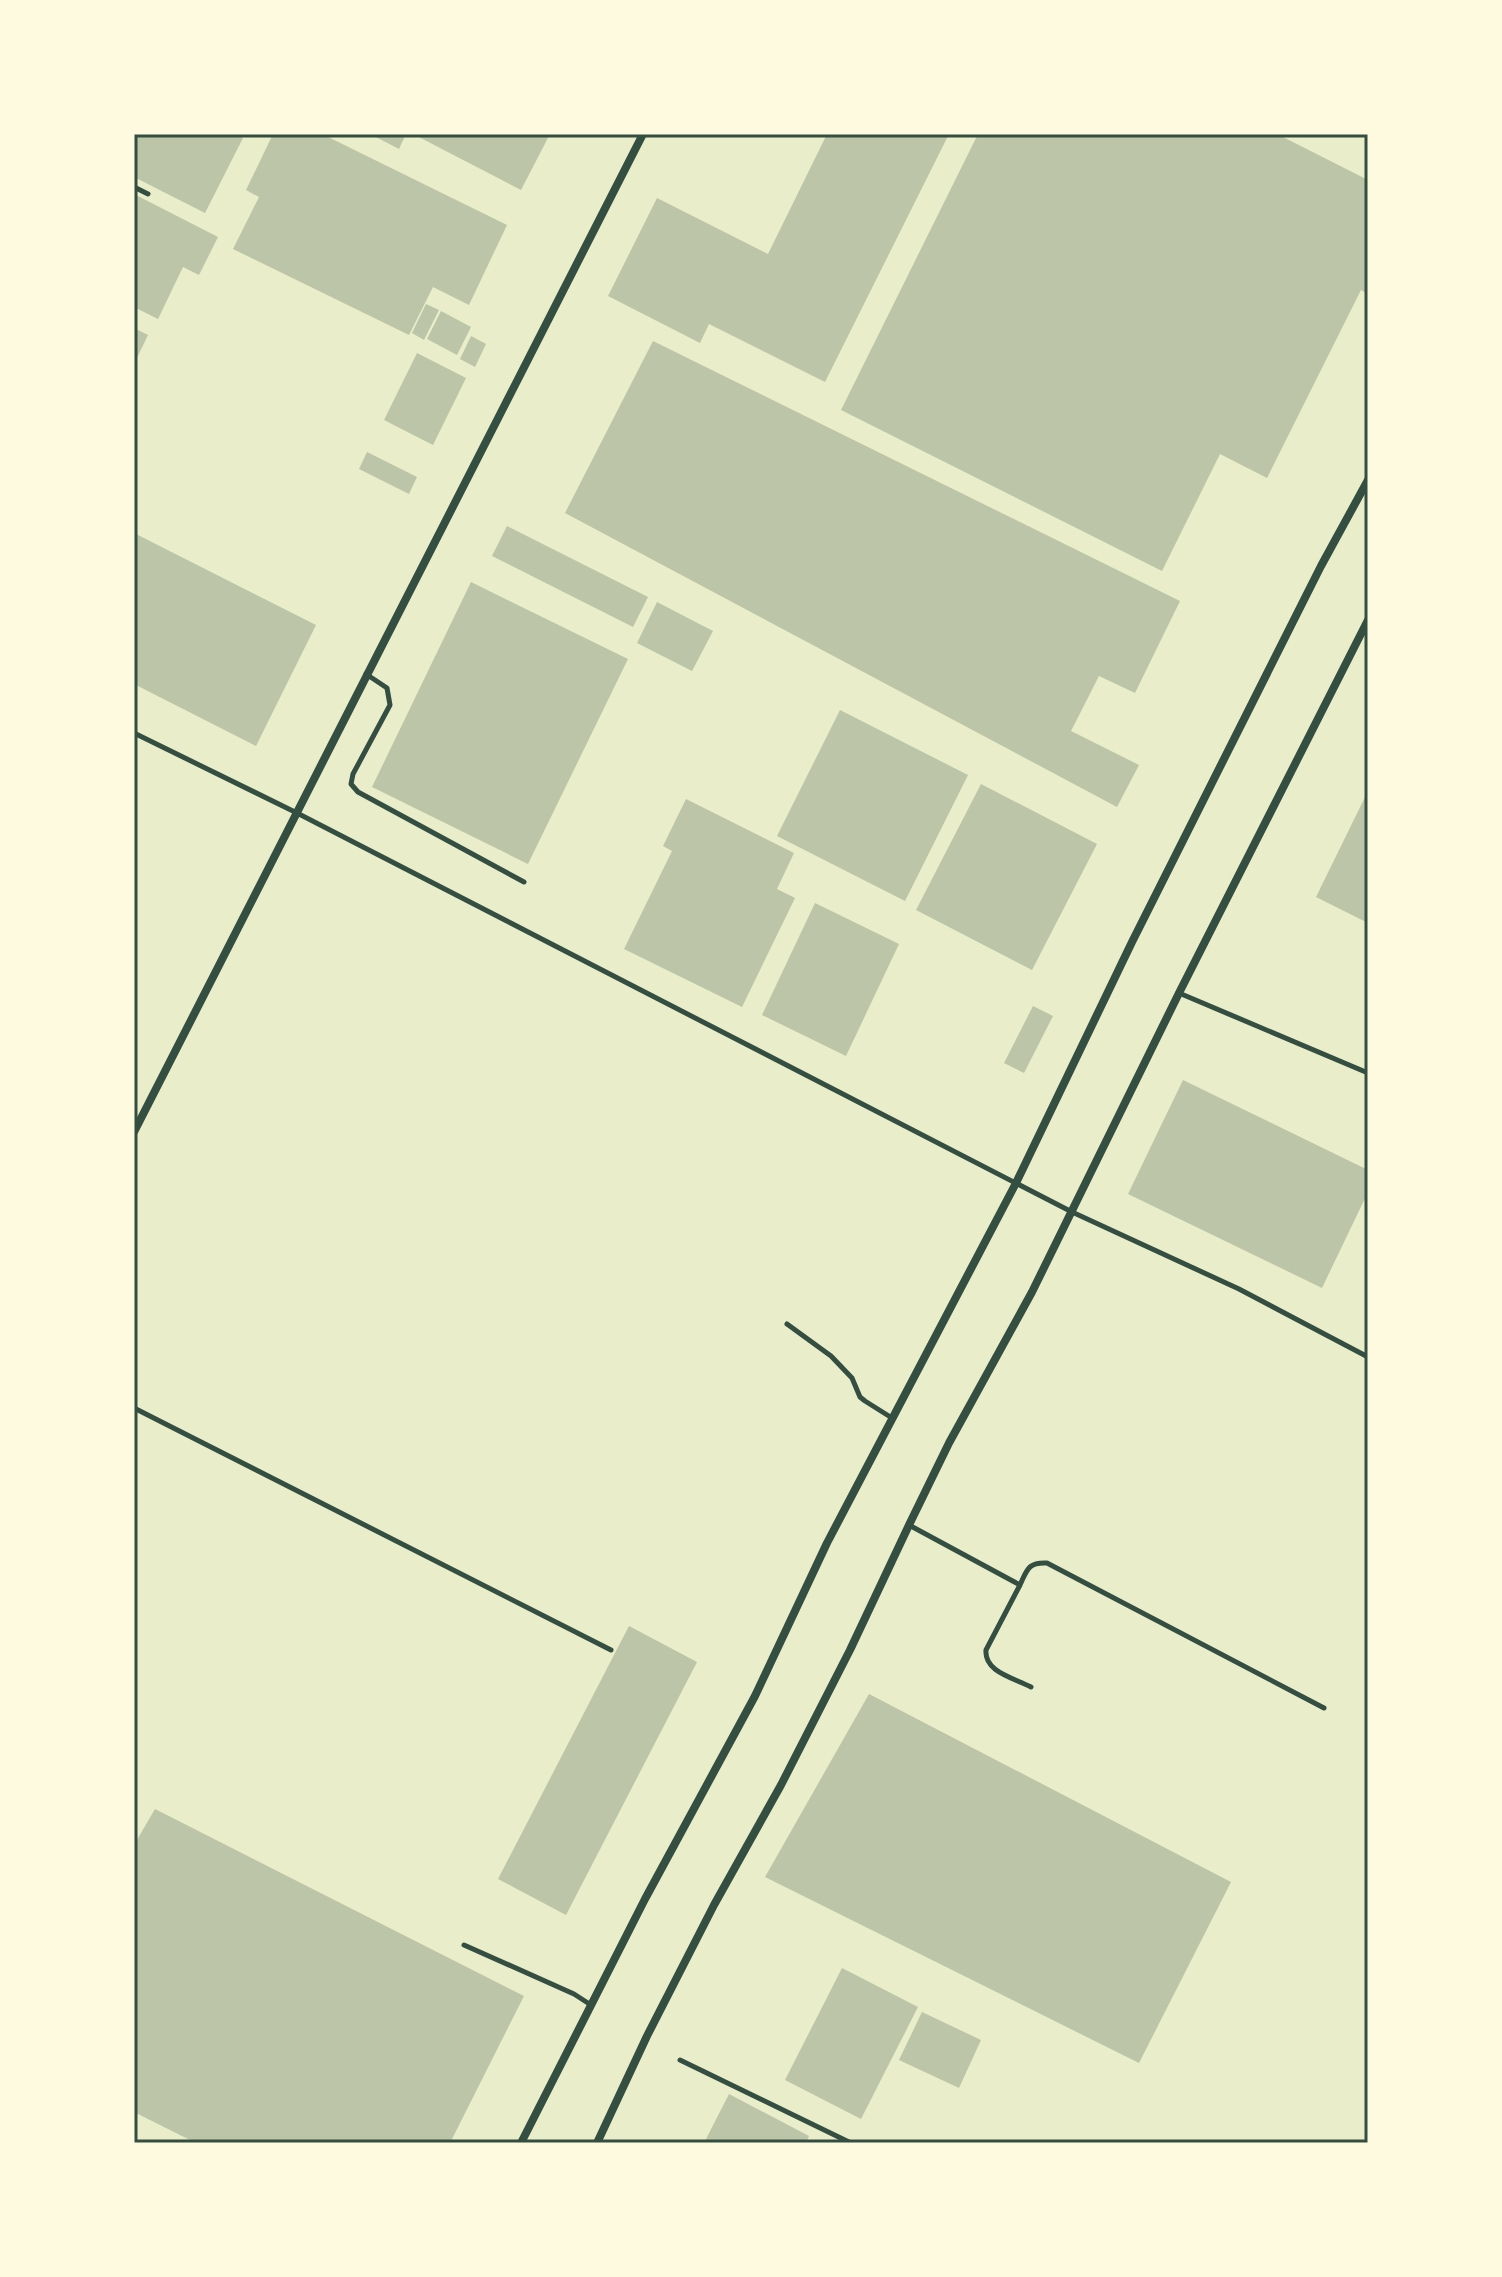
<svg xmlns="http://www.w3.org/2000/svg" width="1502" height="2277" viewBox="0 0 1502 2277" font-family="Signika,sans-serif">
<rect width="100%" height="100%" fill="#e9edc9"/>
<path fill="#bcc5a7" d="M134 134H235L243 138 205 213 134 177Z
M273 134H322L507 225 469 305 433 287 409 335 233 249 259 197 246 190Z
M370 134H406L399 149Z
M413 134H550L521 190Z
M827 134H949L825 382 709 324 700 343 608 296 657 198 768 254Z
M978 134H1277L1368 180V294L1361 290 1267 478 1220 454 1162 571 841 410Z
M134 194 218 237 199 275 183 267 158 319 134 307Z
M426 304 439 310 424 340 412 333Z
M441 311 471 327 457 355 427 339Z
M134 328 148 335 134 364Z
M471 336 486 344 475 367 460 359Z
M653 341 1180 601 1135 693 1099 676 1071 731 1139 765 1117 807 565 513Z
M417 353 466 378 433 445 384 420Z
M367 452 417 477 409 494 359 469Z
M507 526 648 597 633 627 492 556Z
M134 533 316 625 256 746 134 684Z
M471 582 628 659 528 864 372 787Z
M657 602 713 631 692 671 637 643Z
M840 710 968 775 905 901 777 836Z
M981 784 1097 844 1032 970 916 910Z
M1368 791V923L1316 897Z
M686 799 794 853 777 889 795 898 742 1007 624 949 672 851 663 846Z
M815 903 899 944 846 1056 762 1015Z
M1033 1006 1053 1016 1024 1073 1004 1063Z
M1183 1080 1368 1170V1192L1322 1288 1128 1194Z
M629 1626 697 1662 566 1915 498 1879Z
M869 1694 1231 1882 1139 2063 765 1877Z
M155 1809 524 1996 450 2143H196L134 2112V1845Z
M842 1968 918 2007 861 2119 785 2080Z
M922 2012 981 2040 959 2088 899 2060Z
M729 2094 809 2136 806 2143H704Z"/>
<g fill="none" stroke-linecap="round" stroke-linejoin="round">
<path stroke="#344e41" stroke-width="5" d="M134 187 148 194
M366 674 387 688 390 705 353 774 351 784 358 792 524 882
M134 733 297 813 1072 1212 1239 1289 1368 1357
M1179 993 1368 1073
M787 1324 831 1356 852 1378 860 1397 865 1401 892 1418
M134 1408 611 1650
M909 1525 1020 1585 986 1650C984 1672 1014 1678 1031 1687
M1020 1585C1027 1570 1028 1562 1047 1563L1324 1708
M464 1945 574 1994 591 2005
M680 2060 851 2143"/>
<path stroke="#344e41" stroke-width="8" d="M134 1132 643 134
M521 2143 645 1899 755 1696 827 1543 1016 1183 1132 942 1321 566 1368 480
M597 2143 647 2036 714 1905 781 1785 850 1650 909 1525 949 1443 1032 1292 1179 993 1368 620"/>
</g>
<rect width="1502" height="2277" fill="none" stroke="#fefae0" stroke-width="272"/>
<rect x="136" y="136" width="1230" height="2005" fill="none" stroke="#344e41" stroke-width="3"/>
</svg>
